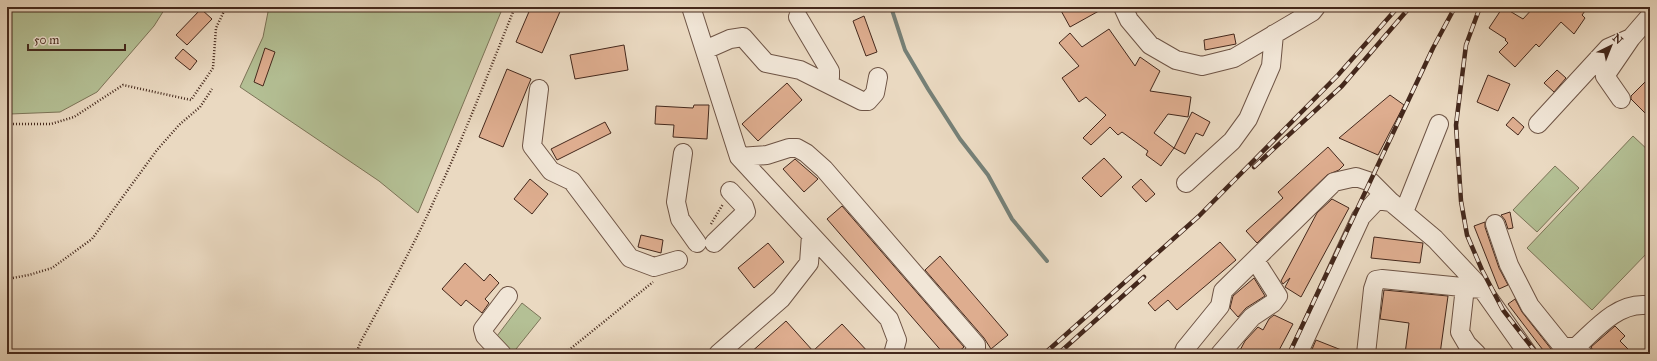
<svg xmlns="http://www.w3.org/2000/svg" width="1657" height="361" viewBox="0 0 1657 361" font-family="'IM FELL Great Primer',serif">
<rect width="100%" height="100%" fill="#ead9c1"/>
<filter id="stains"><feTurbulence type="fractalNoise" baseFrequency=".005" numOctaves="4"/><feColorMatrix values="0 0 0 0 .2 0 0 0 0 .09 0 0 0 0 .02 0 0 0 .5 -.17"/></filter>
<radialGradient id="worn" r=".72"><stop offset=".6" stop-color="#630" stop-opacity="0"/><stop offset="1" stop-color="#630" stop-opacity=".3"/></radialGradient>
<path fill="#b4c095" stroke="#7c7458" d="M7 7H166L154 26 97 92 60 112 10 114H7Z
M269 7H503L418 213 379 181 240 87 263 37Z
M1633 136 1650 152V250L1592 310 1527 248Z
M1555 166 1579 188 1537 232 1513 210Z
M522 303 541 318 512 354 494 340Z"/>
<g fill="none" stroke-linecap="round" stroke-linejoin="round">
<path stroke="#768077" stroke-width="4" d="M891 7 905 50 928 89 960 139 988 175 1012 219 1047 261"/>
</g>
<path fill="#dead8f" stroke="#44281c" d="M531 7H562L542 53 516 42Z
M1059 7H1106L1070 27Z
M1503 7 1523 19 1534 7H1588L1582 15 1585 18 1574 34 1561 22 1539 47 1536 44 1515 67 1499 52 1508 43 1505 40 1506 39 1489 28Z
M201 9 212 19 187 45 176 35Z
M864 16 877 52 866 56 853 21Z
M1109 29 1135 66 1140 57 1160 71 1150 91 1191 97 1188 117 1168 114 1154 133 1174 148 1161 166 1146 155 1148 151 1122 132 1118 135 1110 127 1091 145 1083 138 1106 115 1086 97 1079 102 1062 78 1079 66 1059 43 1070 33 1082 47Z
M1234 34 1236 44 1205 50 1204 40Z
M624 45 628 70 575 79 570 55Z
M265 48 275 52 263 86 254 82Z
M183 49 197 61 190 70 175 58Z
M507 69 531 79 503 147 479 137Z
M1557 70 1566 78 1554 92 1544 83Z
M1488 75 1510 84 1498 111 1477 102Z
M1650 77V118L1631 99V96Z
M787 83 802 100 758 141 742 124Z
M1390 95 1404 105 1378 155 1339 138Z
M694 105H709L707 139 673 137 674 125 655 124 656 106 693 108Z
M1192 112 1210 122 1203 136 1196 133 1185 154 1174 148Z
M1513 117 1524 127 1518 135 1506 125Z
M605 122 611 133 557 160 551 149Z
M1328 147 1344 165 1339 170 1327 175 1257 243 1246 231 1283 198 1278 192Z
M1104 158 1122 177 1101 197 1082 178Z
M795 159 818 179 804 192 783 169Z
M530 179 548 194 532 214 514 199Z
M1141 179 1155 194 1146 202 1132 187Z
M1332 199 1349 208 1301 297 1285 287 1290 278 1283 284 1281 281 1317 213Z
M842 206 964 347 956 354H944L827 219Z
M1510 212 1513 228 1508 229 1505 220 1501 215Z
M1485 222V227L1499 268 1508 285 1499 289 1474 226Z
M641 235 663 240 661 253 638 247Z
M1374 237 1423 243 1420 263 1371 258Z
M1220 242 1236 260 1177 310 1168 300 1155 311 1148 303Z
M768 243 784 262 754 288 738 268Z
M940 256 1008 335 991 349 984 338 925 270Z
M465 263 484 281 490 274 499 283 485 299 489 303 482 313 466 300 461 306 442 289Z
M1254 278 1265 296 1246 308 1238 317 1230 308 1233 296Z
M1384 290 1448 296 1440 354H1405L1409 323 1380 319Z
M1515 299 1522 312 1555 354H1546L1508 304Z
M1274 315 1293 324 1277 354H1238L1245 341 1258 327 1263 330 1269 319Z
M786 321 813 351 842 324 870 354H749Z
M1615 326 1625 336 1620 341 1633 354H1595L1591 347Z
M1316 340 1349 353V354H1310Z"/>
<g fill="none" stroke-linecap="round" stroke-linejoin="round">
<g stroke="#6e5445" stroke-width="20">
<path id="minor" d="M691 7 739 157 889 319 897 340 893 354
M1123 7 1129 20 1150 45 1176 60 1202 66 1234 58 1312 12 1316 7
M798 17 830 71V77L828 84
M705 50 730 39 743 37 766 63 800 70 862 101H868L875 93 878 77
M539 89 532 146 551 171 572 181 630 258 654 267 678 260
M1621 99 1605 76 1631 38
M1538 124 1608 48 1631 38 1650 16
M683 153 676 202 680 219 697 243
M739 157 767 155 789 148H797L806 153 824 169 976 345V351L973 354
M1186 183 1232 141 1248 119 1271 66 1274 34
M1404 212 1439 124
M1495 224 1509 265 1530 306 1563 347H1576L1583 354
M714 243 746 212 744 206 730 191
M1465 287 1460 332 1467 344 1477 354
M1576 347C1595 330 1616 304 1644 305
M502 354 485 336 483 329 508 296
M718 354 781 299 809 263 811 235
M1183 354 1185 349 1220 306 1223 291 1334 182 1356 177 1371 182 1391 202
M1220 354 1252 317 1273 303 1278 296 1255 260
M1298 354 1361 217 1377 200 1391 202 1435 239 1482 289 1528 354
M1366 354 1373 289 1376 280 1382 279 1482 289"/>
</g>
<path stroke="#44281c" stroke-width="2.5" stroke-dasharray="1 2" stroke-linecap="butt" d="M7 124H51L74 117 123 85 191 100 213 68 216 28 226 7
M711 224 723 204
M7 279 29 275 52 268 92 239 157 150 179 125 200 107 212 89
M356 354 360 343C387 293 415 244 438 192 466 131 490 69 515 7
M564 354 653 282"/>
<use href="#minor" stroke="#f1e6d7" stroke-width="18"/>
<g stroke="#44281c" stroke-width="4.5">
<path id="rail" d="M1480 7 1466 45 1456 125 1461 201 1467 235 1482 270 1503 310 1537 354
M1254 167 1342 86 1410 7
M1044 354 1199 216 1338 75 1398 7
M1058 354 1144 277
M1289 354 1433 48 1455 7"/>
</g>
<use href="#rail" stroke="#f1e6d7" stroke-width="3" stroke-dasharray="9" stroke-linecap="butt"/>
</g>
<rect width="1657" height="361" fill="none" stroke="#ead9c1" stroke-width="24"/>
<rect x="8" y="8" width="1641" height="345" fill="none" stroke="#44281c" stroke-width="2"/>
<rect x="12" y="12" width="1633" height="337" fill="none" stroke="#44281c"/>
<g transform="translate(1611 46) rotate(43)" stroke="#f1e6d7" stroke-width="3" paint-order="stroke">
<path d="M0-3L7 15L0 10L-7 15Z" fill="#44281c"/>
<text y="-6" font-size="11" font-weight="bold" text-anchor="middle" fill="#44281c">N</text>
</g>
<path d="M28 44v6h97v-6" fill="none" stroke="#44281c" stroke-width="2"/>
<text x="34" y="44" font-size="12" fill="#44281c" stroke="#f1e6d7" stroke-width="3" paint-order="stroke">50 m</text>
<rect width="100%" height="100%" filter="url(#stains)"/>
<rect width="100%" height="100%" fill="url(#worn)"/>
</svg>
